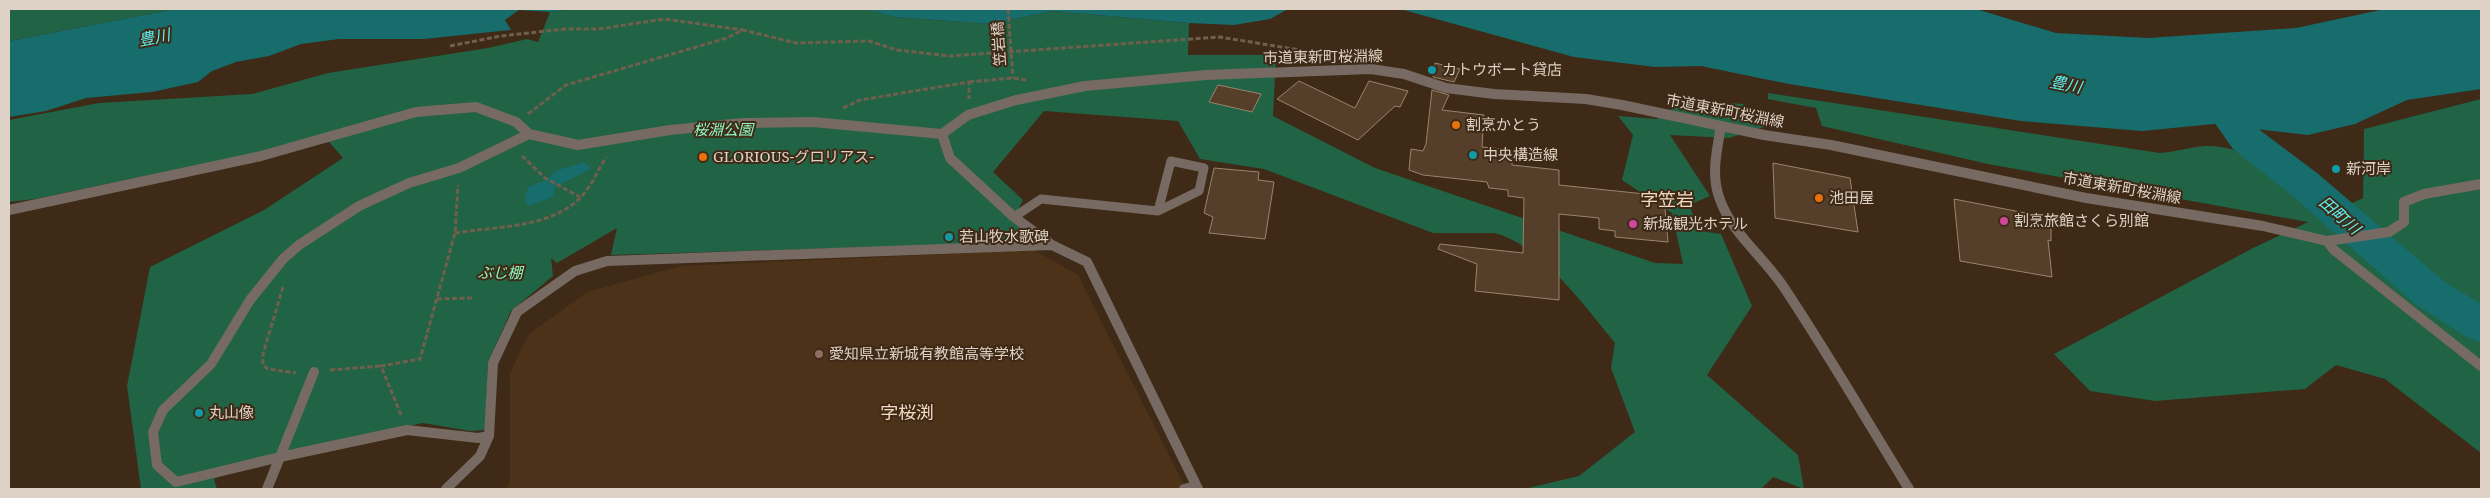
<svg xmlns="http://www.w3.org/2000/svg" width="2490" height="498" viewBox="0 0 2490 498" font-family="'Noto Serif','Noto Sans JP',serif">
<rect width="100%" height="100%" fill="#3e2a16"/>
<path fill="#4b3218" d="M1034 250 1078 275 1186 489H504L510 483V373L528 335 587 292 681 266Z"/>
<path fill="#216345" d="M9 9H175L9 41Z
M573 9H866L894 17 992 24 1052 11 1189 23 1188 55H1276L1273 116 1375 168 1655 263 1683 264 1672 213 1622 180 1633 135 1618 116 1657 119 1676 106 1707 112 1713 102 1743 104 1764 127 1729 138 1670 135 1710 196 1689 205 1700 231 1721 234 1752 306 1707 375 1798 455 1804 489 1773 477 1761 489H1524L1579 476 1635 432 1611 368 1615 343C1587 309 1539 243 1494 233H1433L1264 169 1200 159 1178 121 1044 111 993 172 1023 200 1014 217 1040 242 611 255 617 228 557 263 551 258 553 276 511 311 488 362 485 430 470 431 423 423 268 456 214 479 217 489H141L127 386 150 267 264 210 343 158 329 142 269 150 35 199 9 202V120L99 103 252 94 328 73 488 48 527 39 538 42 550 12Z
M1768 93 2160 153C2175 152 2190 147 2205 146 2254 144 2291 185 2325 216L2363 198 2364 129 2481 99V453L2385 379 2336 365 2305 389 2155 401 2090 391 2054 354 2253 248 2308 222 1988 164 1822 126 1816 108 1768 99Z"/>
<path fill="#176c6c" d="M175 9H573L550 12 519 10 505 20 511 30 424 39H339L301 44 269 56 236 62 212 71 198 82 152 92 86 98 46 111 9 117V41Z
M866 9H1288L1270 19 1234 25 1189 23 1052 11 992 24 894 17Z
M1400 9H1976L2056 33 2148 38 2296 28 2385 9H2481V89L2407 100 2355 124 2308 135 2214 124 2142 131 2021 121 1789 84 1701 66 1655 67 1574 57Z
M584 162 591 168C580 177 565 179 554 189L553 197 528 206 525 200 528 187 548 179 555 171Z"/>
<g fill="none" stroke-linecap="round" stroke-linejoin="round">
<path fill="#176c6c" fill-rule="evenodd" d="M2211 80 2224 83 2261 131 2317 173 2445 282 2481 304V342L2466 337 2415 304 2289 193 2233 149 2193 92 2198 83Z"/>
</g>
<path fill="#553f2b" stroke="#9c836d" d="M1435 63 1460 69 1454 82 1433 77Z
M1299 81 1355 108 1369 81 1408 91 1400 107 1395 106 1358 140 1277 99Z
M1218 85 1261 94 1252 112 1209 102Z
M1432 90 1449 95 1442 110 1484 115 1482 147 1512 150V165L1559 170V185L1664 196 1668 242 1615 237V231L1599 229V218L1559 214V300L1475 291 1477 264 1438 249 1440 244 1523 253 1524 198 1508 196V190L1489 188 1487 182 1423 175 1409 170 1411 149 1423 151 1426 144Z
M1773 163 1850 178 1858 232 1775 218Z
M1214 168 1259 172 1258 180 1274 182 1265 239 1209 233 1213 217 1204 213Z
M1954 199 2051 218V241L2048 240 2052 277 1960 261Z"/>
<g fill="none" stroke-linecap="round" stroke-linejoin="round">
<path stroke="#715f4d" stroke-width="3" stroke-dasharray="5 2.5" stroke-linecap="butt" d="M450 46 501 36 565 29H599L664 19 743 30
M969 82 1013 78 1026 80
M843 108 860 100 969 82V99
M528 114 566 85 727 38 743 30 796 43 869 41 897 50 949 56 1220 37 1318 53
M522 156 545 178 580 197
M455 233C496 226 551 229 582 196 592 185 598 170 606 157
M283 287 263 354V365L268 369 296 373
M437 299 473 298
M330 370 381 366
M401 415 381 366 420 359 455 233 458 185"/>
<path stroke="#766a62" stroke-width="9" d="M1171 161 1204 168 1199 191 1158 211Z
M1014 217 1041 199 1158 211"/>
<path stroke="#766a62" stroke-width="10" d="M1721 126C1717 150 1711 173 1719 197 1731 233 1762 255 1783 286 1827 352 1867 421 1909 489
M942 134 968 115 1016 100 1085 86 1206 75 1371 69 1404 74 1446 88 1494 94 1586 99 1622 105 1764 135 1831 145 2086 198 2263 226 2327 241 2389 232 2404 222V202L2424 194 2481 184
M942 134 950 158 1014 217 1052 245 1087 262 1198 489
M9 210 261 156 416 112 476 107 516 122 529 134 578 145 670 130 743 123 813 122 942 134
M2327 241 2334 250 2481 366
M280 457 407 430 478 438 489 436
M280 457 314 372
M267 489 280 457 176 482 157 465 153 432 163 410 211 364 250 300 283 259 299 245 359 206 409 183 459 168 529 134
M446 489 480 456 489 436 493 363 517 312 575 271 607 261 1052 245
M1184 489 1196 486"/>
<path stroke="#715f4d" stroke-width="3" stroke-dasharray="5 2.5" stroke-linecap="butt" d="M1008 9 1013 78"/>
</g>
<g fill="#0f9aa8" stroke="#3e2a16" stroke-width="2">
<circle cx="1432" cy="70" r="5"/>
<circle cx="1473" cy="155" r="5"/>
<circle cx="2336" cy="169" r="5"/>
<circle cx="949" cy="237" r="5"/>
<circle cx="199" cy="413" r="5"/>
</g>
<g fill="#e8710a" stroke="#3e2a16" stroke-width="2">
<circle cx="1456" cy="125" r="5"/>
<circle cx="703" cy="157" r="5"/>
<circle cx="1819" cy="198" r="5"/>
</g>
<g fill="#d1479c" stroke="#3e2a16" stroke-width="2">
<circle cx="2004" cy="221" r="5"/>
<circle cx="1633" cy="224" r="5"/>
</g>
<circle fill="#8d6e63" stroke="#3e2a16" stroke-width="2" cx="819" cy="354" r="5"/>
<g text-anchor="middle" stroke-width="4" stroke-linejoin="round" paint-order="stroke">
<g font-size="15" fill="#ded1c5" stroke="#3e2a16">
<text transform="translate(999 44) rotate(-94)" y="5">笠岩橋</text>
<text transform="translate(1323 57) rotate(-1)" y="5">市道東新町桜淵線</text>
<text transform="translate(1725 111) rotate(11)" y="5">市道東新町桜淵線</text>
<text transform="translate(2122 188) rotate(10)" y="5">市道東新町桜淵線</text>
</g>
<g font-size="15" fill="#ded1c5" stroke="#3e2a16" text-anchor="start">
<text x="1442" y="75">カトウボート貸店</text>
<text x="1466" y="130">割烹かとう</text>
<text x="1483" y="160">中央構造線</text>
<text x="713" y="162">GLORIOUS-グロリアス-</text>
<text x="2346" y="174">新河岸</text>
<text x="1829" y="203">池田屋</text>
<text x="2014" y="226">割烹旅館さくら別館</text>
<text x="1643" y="229">新城観光ホテル</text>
<text x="959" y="242">若山牧水歌碑</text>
<text x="829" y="359">愛知県立新城有教館高等学校</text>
<text x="209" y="418">丸山像</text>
</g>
<g font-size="15" font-style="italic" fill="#8ff8c2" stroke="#3e2a16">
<text x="723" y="135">桜淵公園</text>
<text x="500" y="278">ぶじ棚</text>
</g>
<g font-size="16" font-style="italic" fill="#5cf0f1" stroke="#3e2a16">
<text transform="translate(154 37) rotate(-11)" y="6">豊川</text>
<text transform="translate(2066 84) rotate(11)" y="6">豊川</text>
<text transform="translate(2340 215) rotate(41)" y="6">田町川</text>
</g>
<g font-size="18" fill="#f3d8c0" stroke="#3e2a16">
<text x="1667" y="206">字笠岩</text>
<text x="907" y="419">字桜渕</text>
</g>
</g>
<rect width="2490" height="498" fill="none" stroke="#ded1c5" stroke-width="20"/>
</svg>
